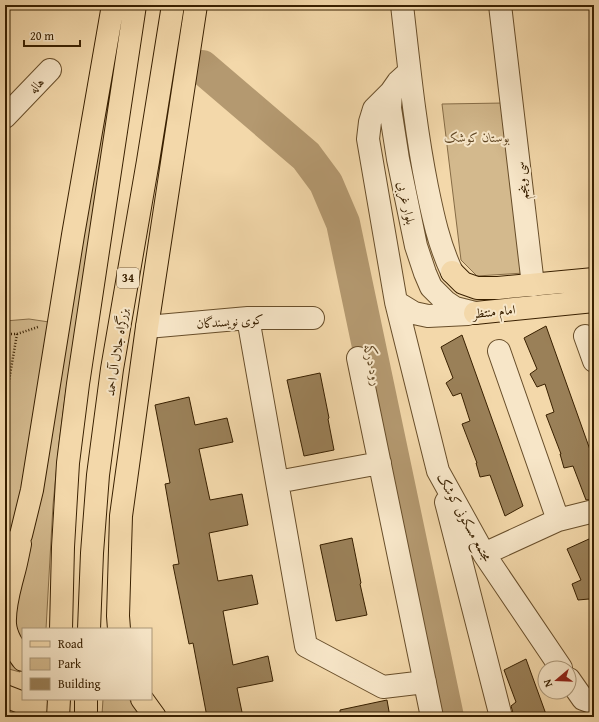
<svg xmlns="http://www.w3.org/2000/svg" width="599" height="722" viewBox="0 0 599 722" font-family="'Gentium Book Plus',Amiri,serif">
<rect width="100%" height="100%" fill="#f3d8aa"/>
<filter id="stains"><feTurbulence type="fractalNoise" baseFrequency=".005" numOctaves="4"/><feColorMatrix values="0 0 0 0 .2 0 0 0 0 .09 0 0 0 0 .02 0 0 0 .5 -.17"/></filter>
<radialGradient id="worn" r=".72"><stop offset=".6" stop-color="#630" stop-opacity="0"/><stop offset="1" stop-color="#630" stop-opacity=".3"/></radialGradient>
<path fill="#d3b98d" stroke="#866c46" d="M119 5H126L66 390 59 443 53 505 46 629H23V654L11 611Z
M504 103 524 273 477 276 461 260 442 104Z
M29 319 49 322 22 502 5 551V321Z
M5 646 20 672 5 668Z
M103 699H129L142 717H106L102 715Z"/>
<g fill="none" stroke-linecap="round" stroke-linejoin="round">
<path stroke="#b49970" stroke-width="34" d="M202 67 306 156 326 183 343 223 447 717"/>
</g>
<path fill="#9a8058" stroke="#392000" d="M546 326 594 461V499L586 500 573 466 564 468 560 454H561L546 415 554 412 545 384 537 387 530 374 537 369 524 338Z
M462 335 523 506 505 516 490 475 480 477 476 463H477L462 424 470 421 461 393 453 396 446 383 453 378 441 347Z
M320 373 329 418 328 419 334 450 304 456 287 380Z
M189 397 195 425 227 418 233 442 199 449 210 500 242 494 248 525 209 533 218 581 252 575 258 604 223 611 233 665 268 656 273 681 237 688 243 717H207L193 643 189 644 173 565 179 564 165 484 170 483 155 405Z
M352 538 361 583 360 584 367 615 336 621 320 545Z
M589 539 594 553V611L589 599 578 600 572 584 581 580 567 549Z
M526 659 547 717H515L513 713 511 706 516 702 504 670Z
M387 700 390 717H340V710Z"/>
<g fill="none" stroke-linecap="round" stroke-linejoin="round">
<g stroke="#684e2a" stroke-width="24">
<path id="minor" d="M402 5C409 66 415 127 427 187 433 216 439 245 452 272
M500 5 533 285
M409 72 398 82 391 92 390 108 398 159 416 246 425 273 431 287 446 302 455 308 475 313
M391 92 374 109 370 122 368 139 396 302 438 471 484 554 561 668
M5 117 50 70
M396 302 414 313 428 316 468 314
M248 318 306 646 383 687 425 682
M147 327 248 318H313
M585 336 594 361
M499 351 558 520
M358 358 432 717
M277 482 380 463
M446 502 501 717
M484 554 558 520 594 511
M569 679 583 699 594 703"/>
</g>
<g stroke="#392000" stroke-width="24">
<path id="major" d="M452 272 463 283 477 288H498L594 279
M475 313 594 301"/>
</g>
<g stroke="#392000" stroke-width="24">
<path id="highway" d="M20 544C18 554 16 565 13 575 9 591 4 607 5 624 6 638 15 649 23 660
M5 561 21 535 32 490 73 235 113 5
M61 629 63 547 68 463 78 384 135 5
M89 629 92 553 98 475 112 369 148 161 173 5
M119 629 118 616 121 516 147 327 196 5
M5 696 59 717
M142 699 155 717
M86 717V699"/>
</g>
<path stroke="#392000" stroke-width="2.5" stroke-dasharray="1 2" stroke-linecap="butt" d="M5 334H17L5 404
M17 334 38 327"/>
<use href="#minor" stroke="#f7e6c8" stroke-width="22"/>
<use href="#major" stroke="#f3d8aa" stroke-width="22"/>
<use href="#highway" stroke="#f3d8aa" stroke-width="22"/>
<g stroke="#392000" stroke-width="24" stroke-linecap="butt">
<path id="highway-bridge" d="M58 717 59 699"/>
</g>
<use href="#highway-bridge" stroke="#f3d8aa" stroke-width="22"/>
</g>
<g text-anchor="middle" stroke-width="4" stroke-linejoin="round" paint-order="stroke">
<rect fill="#f7e6c8" stroke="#725b3c" stroke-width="1" x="117" y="268" width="22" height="20" rx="3"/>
<g font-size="12" font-weight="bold" fill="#392000">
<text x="128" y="282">34</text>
</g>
<g font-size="13" fill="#392000" stroke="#f7e6c8">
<text transform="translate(36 85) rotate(-46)" y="5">هاله</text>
<text transform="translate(521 181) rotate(-97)" y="5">سی وپنجم</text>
<text transform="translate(407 203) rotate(78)" y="5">بلوار غربی</text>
<text transform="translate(494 311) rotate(-6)" y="5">امام منتظر</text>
<text transform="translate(230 321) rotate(-4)" y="5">کوی نویسندگان</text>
<text transform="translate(116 352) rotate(-81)" y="5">بزرگراه جلال آل احمد</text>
<text transform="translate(465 517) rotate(61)" y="5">مجتمع مسکونی کوشک</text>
</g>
<g font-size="13" font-style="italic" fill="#604623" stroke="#f7e6c8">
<text x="477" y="142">بوستان کوشک</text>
</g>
<g font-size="14" font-style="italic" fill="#644a27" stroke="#f7e6c8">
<text transform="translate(373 365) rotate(78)" y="5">رود درکه</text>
</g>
</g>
<rect width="599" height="722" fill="none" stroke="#f3d8aa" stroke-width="20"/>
<rect x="6" y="6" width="587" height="710" fill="none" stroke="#392000" stroke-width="2"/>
<rect x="10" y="10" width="579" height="702" fill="none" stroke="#392000"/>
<rect x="22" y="628" width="130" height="72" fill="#f7e6c8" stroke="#ab9778"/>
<rect x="30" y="641" width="20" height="6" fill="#f3d8aa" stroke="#ab9778"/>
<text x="58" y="648" font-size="12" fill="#392000">Road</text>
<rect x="30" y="658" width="20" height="12" fill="#d3b98d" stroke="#ab9778"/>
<text x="58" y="668" font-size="12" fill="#392000">Park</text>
<rect x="30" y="678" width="20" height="12" fill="#9a8058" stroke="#ab9778"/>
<text x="58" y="688" font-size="12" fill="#392000">Building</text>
<g transform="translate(557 680) rotate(251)"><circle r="19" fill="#f7e6c8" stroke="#ab9778"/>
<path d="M0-3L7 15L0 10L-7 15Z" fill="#8f2418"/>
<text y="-6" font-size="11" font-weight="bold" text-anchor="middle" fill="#392000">N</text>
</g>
<path d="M24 40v6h56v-6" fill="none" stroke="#392000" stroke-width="2"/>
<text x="30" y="40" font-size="12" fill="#392000" stroke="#f7e6c8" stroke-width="3" paint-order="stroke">20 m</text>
<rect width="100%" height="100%" filter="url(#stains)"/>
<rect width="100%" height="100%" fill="url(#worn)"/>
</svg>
